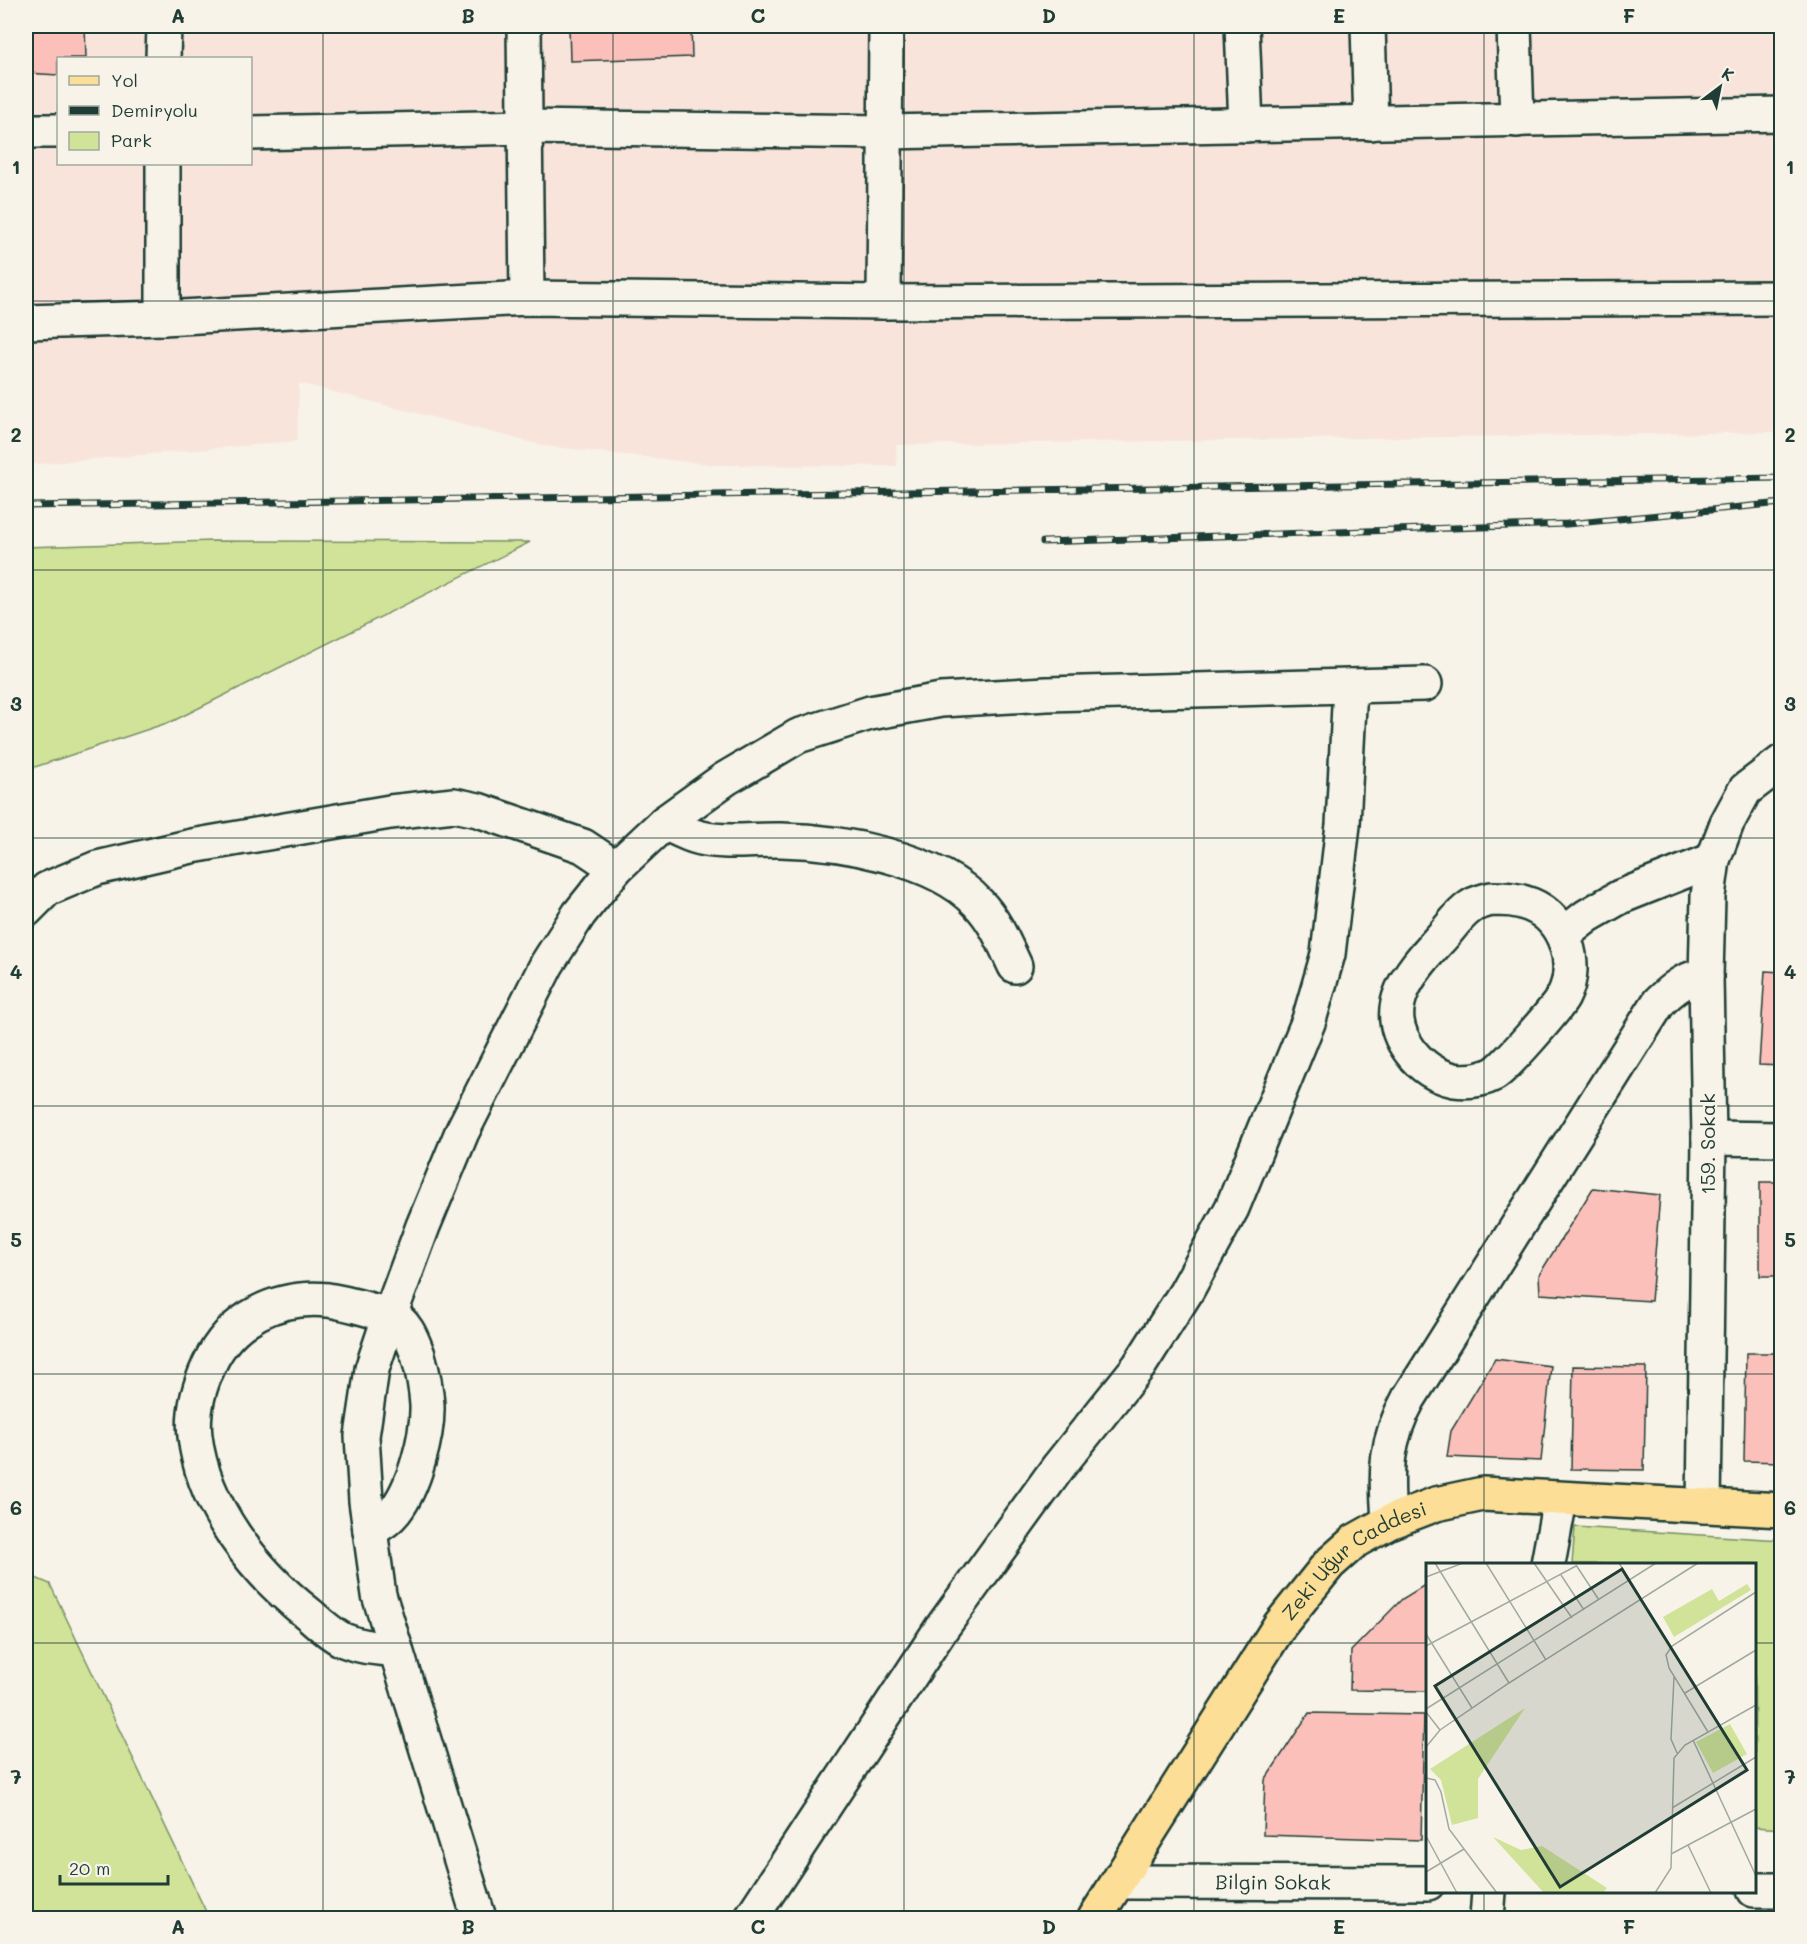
<svg xmlns="http://www.w3.org/2000/svg" width="1807" height="1944" viewBox="0 0 1807 1944" font-family="Mali,sans-serif">
<rect width="100%" height="100%" fill="#f7f3e8"/>
<filter id="ink" filterUnits="userSpaceOnUse"><feTurbulence type="fractalNoise" baseFrequency=".0167" numOctaves="2"/><feDisplacementMap in="SourceGraphic" scale="12" xChannelSelector="R" yChannelSelector="G"/><feConvolveMatrix kernelMatrix="1 2 1 2 8 2 1 2 1" color-interpolation-filters="sRGB"/></filter>
<g filter="url(#ink)">
<path fill="#f8e4da" fill-rule="evenodd" d="M26 26H1781V432L896 445 897 466 717 465 545 446 299 383 297 441 26 465ZM58 58H250V164H58Z"/>
<path fill="#d0e398" stroke="#789066" stroke-width="1.5" d="M213 541 530 542 173 721 26 770V547Z
M1575 1527 1781 1540V1829L1755 1827 1754 1564H1572Z
M26 1574 50 1584 209 1918H26Z"/>
<path fill="#fcc0ba" stroke="#1f3d34" stroke-width="1.5" d="M26 26H85L86 58H58V75L26 73Z
M569 26H691L692 57 570 61Z
M1765 971 1782 972V1066L1759 1065Z
M1760 1182H1782V1276H1760Z
M1593 1188 1660 1195 1651 1301 1540 1294 1539 1275Z
M1746 1353H1782V1462L1744 1461Z
M1495 1359 1551 1366 1541 1461 1447 1457 1451 1431Z
M1573 1366 1646 1367 1644 1470 1571 1469Z
M1428 1583V1691L1350 1690 1351 1651 1402 1599Z
M1309 1713 1424 1715 1421 1840 1263 1835 1265 1780Z
M1192 1913 1239 1918H1182Z"/>
<g fill="none" stroke-linecap="round" stroke-linejoin="round">
<g stroke="#1f3d34" stroke-width="38">
<g id="minor">
<path d="M524 26 527 298"/>
<path d="M1242 26 1246 125"/>
<path d="M1368 26 1371 123"/>
<path d="M1514 26 1517 120"/>
<path d="M163 58 164 26"/>
<path d="M26 131H58"/>
<path d="M250 133 525 127 885 132 1782 114"/>
<path d="M884 302 886 26"/>
<path d="M163 318V164"/>
<path d="M26 322 163 318 527 298 884 302 1782 298"/>
<path d="M664 823C674 827 684 833 694 836 721 845 753 839 781 840 839 841 937 858 978 903 995 920 1005 945 1015 966"/>
<path d="M1491 899C1505 899 1517 899 1531 905 1565 919 1580 964 1563 997 1558 1007 1503 1070 1494 1074 1482 1080 1467 1082 1454 1080 1436 1076 1421 1066 1410 1051 1378 1008 1410 972 1439 940 1449 930 1458 915 1470 907 1475 903 1484 901 1491 899Z"/>
<path d="M26 910 47 889 97 868 192 846 390 812 454 805 478 810 583 846 616 868"/>
<path d="M1563 935 1587 916 1620 897 1713 860"/>
<path d="M1709 1138 1782 1139"/>
<path d="M1704 1506 1709 1138 1706 977 1708 896 1713 860 1727 823 1745 790 1782 762"/>
<path d="M1389 1522C1386 1472 1384 1443 1409 1398L1659 1002C1671 990 1688 975 1706 977"/>
<path d="M370 1530C380 1525 388 1520 395 1511 414 1487 428 1436 427 1405 426 1388 423 1372 418 1355 412 1339 406 1322 390 1315 369 1310 349 1303 328 1300 278 1295 230 1318 209 1365 199 1387 192 1411 195 1436 203 1507 255 1572 310 1615 320 1624 331 1634 343 1640 360 1647 377 1649 396 1649"/>
<path d="M1548 1564 1560 1500"/>
<path id="s1" d="M1119 1882 1428 1883"/>
<path d="M1754 1890H1782"/>
<path d="M479 1918 379 1595 366 1501 362 1436 372 1369 390 1315 423 1226 462 1132 547 964 579 914 616 868 664 823 725 779 798 736 870 713 941 700 1047 694 1425 684"/>
<path d="M751 1918 941 1629 1059 1466 1139 1366 1186 1292 1232 1208 1309 1020 1328 954 1343 825 1350 686"/>
<path d="M1487 1918 1489 1892"/>
</g>
</g>
<g stroke="#1f3d34" stroke-width="38">
<g id="major">
<path id="s2" d="M1095 1918 1280 1625 1329 1564 1355 1541 1389 1522 1436 1504 1483 1494 1782 1510"/>
</g>
</g>
<use href="#minor" stroke="#f7f3e8" stroke-width="33"/>
<use href="#major" stroke="#fcde96" stroke-width="33"/>
<g stroke="#1f3d34" stroke-width="7">
<path id="rail" d="M26 506 1782 478
M1043 542 1567 524 1782 503"/>
</g>
<use href="#rail" stroke="#f7f3e8" stroke-width="4.5" stroke-dasharray="14" stroke-linecap="butt"/>
</g>
</g>
<path fill="none" stroke="#1f3d34" stroke-width="1.5" stroke-opacity="0.55" d="M323 26V1918M613 26V1918M904 26V1918M1194 26V1918M1484 26V1564M26 301H1782M26 570H1782M26 838H1782M26 1106H1782M26 1374H1782M26 1643H1428M1754 1643H1782M1484 1892V1918"/>
<g text-anchor="middle" stroke-width="4.5" stroke-linejoin="round" paint-order="stroke">
<g font-size="20" fill="#1f3d34" stroke="#f7f3e8">
<text transform="translate(1708 1144) rotate(-90)" y="7">159. Sokak</text>
<text dy="7" stroke="none"><textPath href="#s2" startOffset="447">Zeki Uğur Caddesi</textPath></text>
<text dy="7" stroke="none"><textPath href="#s1" startOffset="154">Bilgin Sokak</textPath></text>
</g>
</g>
<g transform="translate(1426 1563)">
<rect width="330" height="330" fill="#f7f3e8"/>
<path d="M321 21 325 27 248 74 237 54 286 26 293 38ZM99 145 52 216V255L26 262 15 217 4 206ZM304 161 321 191 287 210 270 179ZM67 274 95 287 116 283 181 325 177 330H118Z" fill="#d0e398"/>
<path fill="none" stroke="#a1aaa0" stroke-width="1.5" d="M9 0 83 120M60 0 120 97M108 0 146 55M193 0 204 18M150 2 173 37M135 12 158 47M0 14 37 0M0 71 46 145M0 83 150 3M248 114 245 176 251 190M259 130 330 87M0 146 230 0M0 149 14 167M282 169 243 105 240 92 246 83 330 29M267 177 330 313M0 184 14 167 83 120 272 0M0 215 9 217 15 229 23 266 71 330M246 245 330 194M0 273 31 330M262 282 285 330M245 291 330 246M0 309 38 286M229 330 245 305 248 195 259 182 330 142"/>
<path fill="#1f3d34" fill-opacity="0.15" stroke="#1f3d34" stroke-width="3" d="M196 6 321 207 134 324 9 123Z"/>
<rect width="330" height="330" fill="none" stroke="#1f3d34" stroke-width="3"/>
</g>
<rect width="1807" height="1944" fill="none" stroke="#f7f3e8" stroke-width="66"/>
<rect x="57" y="57" width="195" height="108" fill="#f7f3e8" stroke="#a1aaa0" stroke-width="1.5"/>
<rect x="69" y="76" width="30" height="9" fill="#fcde96" stroke="#a1aaa0" stroke-width="1.5"/>
<text x="111" y="87" font-size="18" fill="#1f3d34">Yol</text>
<rect x="69" y="106" width="30" height="9" fill="#1f3d34" stroke="#a1aaa0" stroke-width="1.5"/>
<text x="111" y="117" font-size="18" fill="#1f3d34">Demiryolu</text>
<rect x="69" y="132" width="30" height="18" fill="#d0e398" stroke="#a1aaa0" stroke-width="1.5"/>
<text x="111" y="147" font-size="18" fill="#1f3d34">Park</text>
<g transform="translate(1720 87) rotate(32)" stroke="#f7f3e8" stroke-width="4.5" paint-order="stroke">
<path d="M0-4.5L10 22L0 15L-10 22Z" fill="#1f3d34"/>
<text y="-9" font-size="16" font-weight="bold" text-anchor="middle" fill="#1f3d34">K</text>
</g>
<path d="M60 1875v9h108v-9" fill="none" stroke="#1f3d34" stroke-width="3"/>
<text x="69" y="1875" font-size="18" fill="#1f3d34" stroke="#f7f3e8" stroke-width="4.5" paint-order="stroke">20 m</text>
<rect x="33" y="33" width="1741" height="1878" fill="none" stroke="#1f3d34" stroke-width="2"/>
<g font-size="20" text-anchor="middle" font-weight="bold" fill="#1f3d34">
<text x="178" y="23">A</text>
<text x="468" y="23">B</text>
<text x="758" y="23">C</text>
<text x="1049" y="23">D</text>
<text x="1339" y="23">E</text>
<text x="1629" y="23">F</text>
<text x="16" y="174">1</text>
<text x="1790" y="174">1</text>
<text x="16" y="442">2</text>
<text x="1790" y="442">2</text>
<text x="16" y="711">3</text>
<text x="1790" y="711">3</text>
<text x="16" y="979">4</text>
<text x="1790" y="979">4</text>
<text x="16" y="1247">5</text>
<text x="1790" y="1247">5</text>
<text x="16" y="1515">6</text>
<text x="1790" y="1515">6</text>
<text x="16" y="1784">7</text>
<text x="1790" y="1784">7</text>
<text x="178" y="1934">A</text>
<text x="468" y="1934">B</text>
<text x="758" y="1934">C</text>
<text x="1049" y="1934">D</text>
<text x="1339" y="1934">E</text>
<text x="1629" y="1934">F</text>
</g>
</svg>
